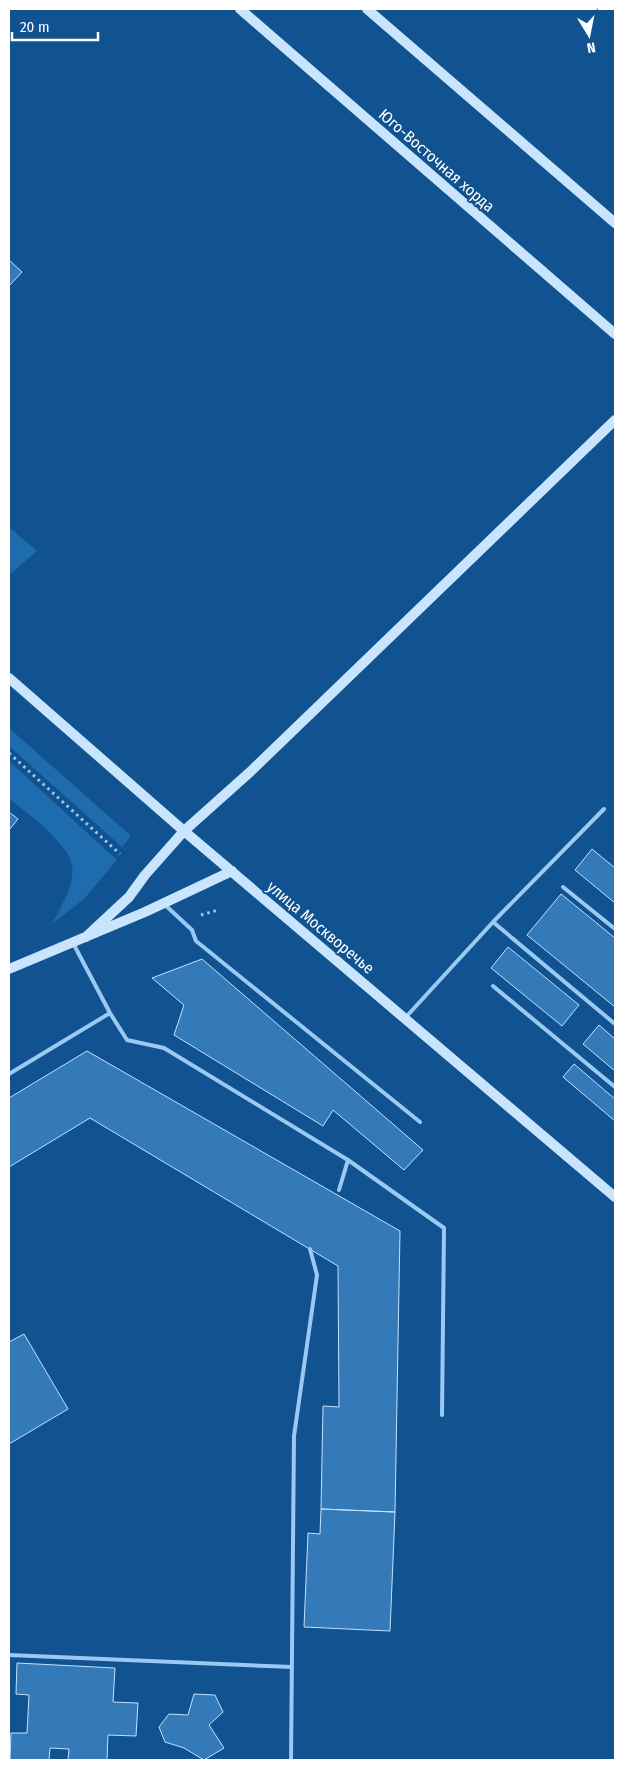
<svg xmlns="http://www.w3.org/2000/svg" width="624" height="1769" viewBox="0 0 624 1769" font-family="'Fira Sans Condensed',sans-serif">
<rect width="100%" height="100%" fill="#105390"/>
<path fill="#1e6bae" d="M9 527 37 551 9 575Z
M9 728 131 836 122 847 9 746Z
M9 761 117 860 84 899 52 924C61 906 75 886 72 865 68 842 26 813 9 798Z"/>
<path fill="#347ab8" stroke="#c1e2fe" d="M9 260 22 272 9 286Z
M9 812 18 819 9 830Z
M592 849 615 868V903L575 870Z
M561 894 615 938V1007L527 935Z
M508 947 579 1005 562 1026 491 968Z
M202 959 423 1150 404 1170 333 1110 323 1126 174 1035 184 1005 152 978Z
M599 1025 615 1039V1071L583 1044Z
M87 1051 400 1231 395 1512 321 1509 323 1406 339 1407 338 1266 90 1118 9 1167V1098Z
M574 1064 615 1099V1121L563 1077Z
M24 1334 68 1409 9 1444V1342Z
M321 1509 395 1512 390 1631 304 1627 308 1533 320 1534Z
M17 1663 115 1668 113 1702 138 1703 136 1736 108 1735 107 1760H68L69 1749 50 1748 49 1760H10L11 1733H27L29 1695 16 1694Z
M194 1694 215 1695 223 1712 209 1725 224 1748 204 1760 184 1748 165 1742 159 1727 169 1714 188 1715Z"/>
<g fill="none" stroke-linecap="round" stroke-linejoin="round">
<path stroke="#9acaf3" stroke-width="3" stroke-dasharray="2.5 4" stroke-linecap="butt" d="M9 753 120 854
M201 915 218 910"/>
<path stroke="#9acaf3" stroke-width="4" d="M563 887 615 929
M164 904 192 930 196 941 420 1122
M493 922 615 1024
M73 943 110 1013 127 1040 164 1048 348 1160 339 1190
M493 986 615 1087
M405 1018 493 922 604 809
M9 1074 110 1013
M348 1160 444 1228 442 1415
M9 1655 292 1667
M291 1760 294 1436 317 1275 310 1249"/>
<path stroke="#c9e4fd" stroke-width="10" d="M240 9 615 334
M367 9 615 223
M9 678 184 831 615 1197
M86 937 129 897 145 875 184 831 250 772 615 420
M9 969 145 912 232 871"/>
</g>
<g text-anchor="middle" stroke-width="4" stroke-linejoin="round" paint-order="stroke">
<g font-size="16" fill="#fff" stroke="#105390">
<text transform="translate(437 160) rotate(41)" y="6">Юго-Восточная хорда</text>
<text transform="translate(321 927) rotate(40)" y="6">улица Москворечье</text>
</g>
</g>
<rect width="624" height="1769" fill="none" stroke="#ffffff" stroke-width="20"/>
<g transform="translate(589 35) rotate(170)" stroke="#105390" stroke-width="4" paint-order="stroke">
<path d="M0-4L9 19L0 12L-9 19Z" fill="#ffffff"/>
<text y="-8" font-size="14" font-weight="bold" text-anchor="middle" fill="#ffffff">N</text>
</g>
<path d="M12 32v8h86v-8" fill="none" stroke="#ffffff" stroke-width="2.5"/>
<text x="20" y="32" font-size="15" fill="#ffffff" stroke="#105390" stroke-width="4" paint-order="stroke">20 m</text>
</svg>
